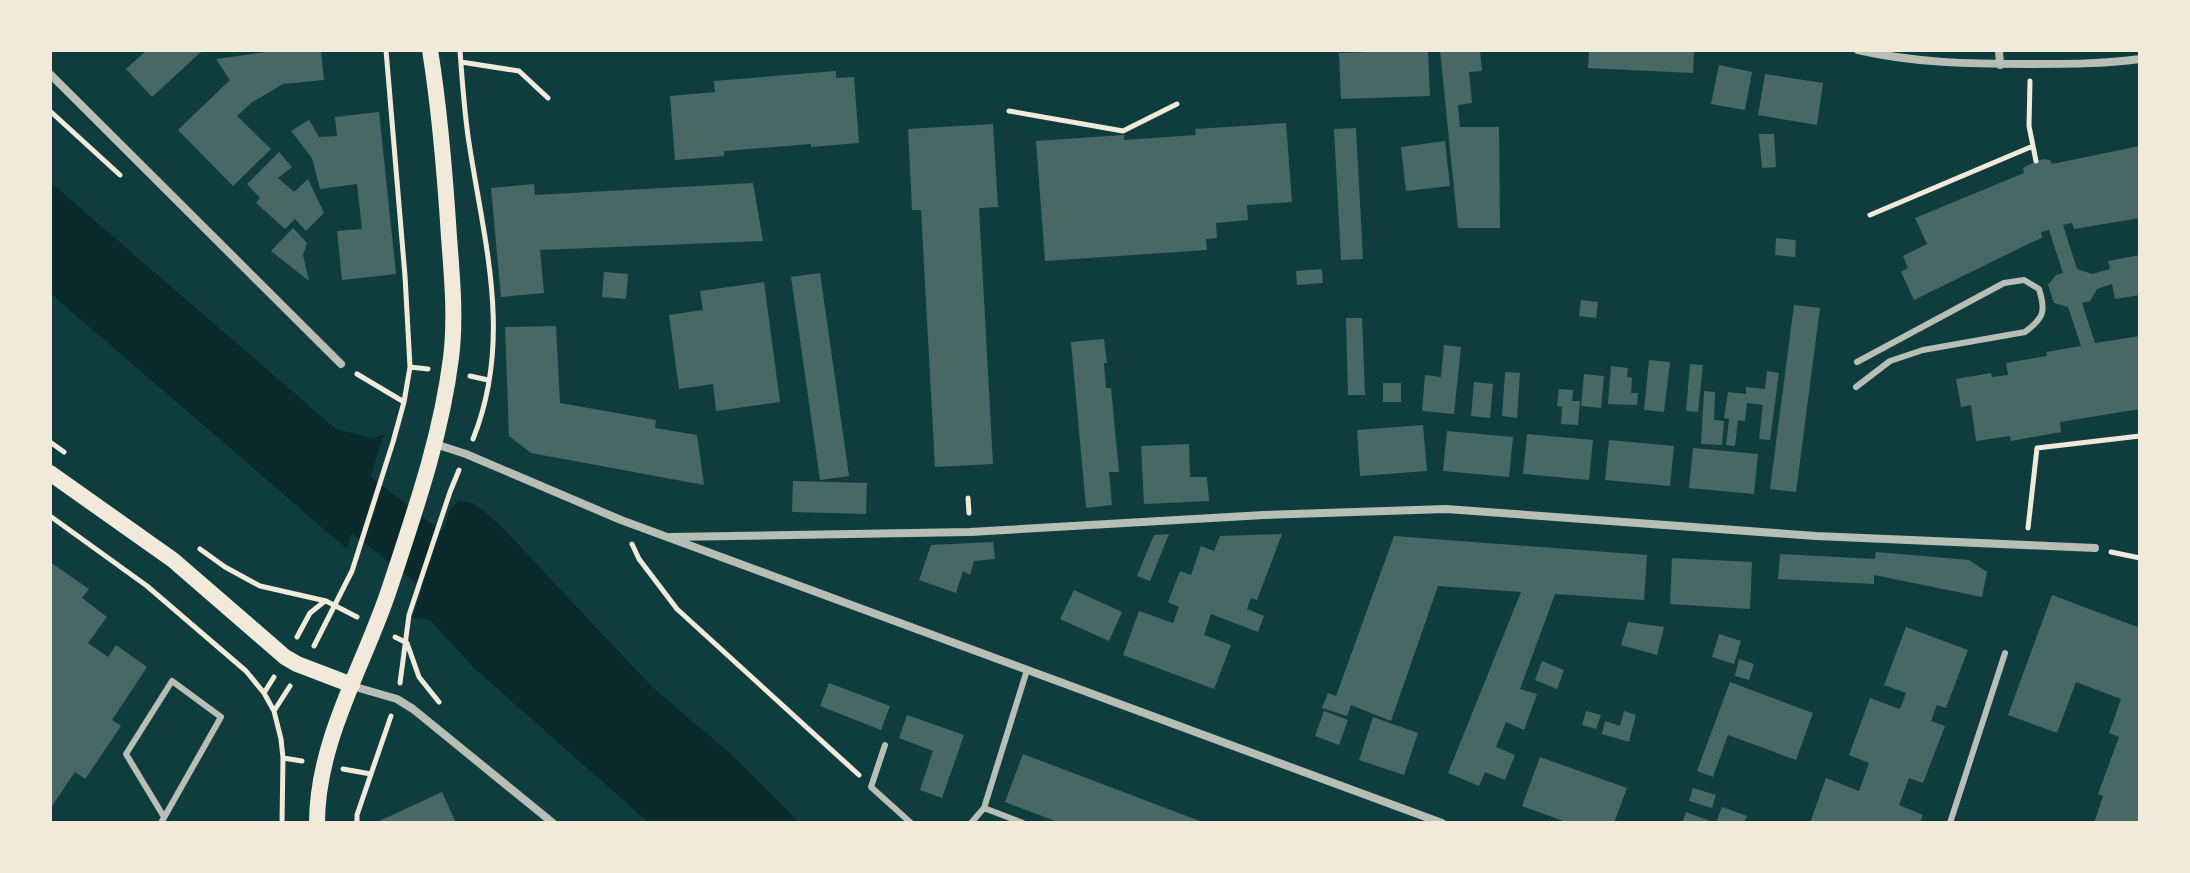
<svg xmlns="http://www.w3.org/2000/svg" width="2190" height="873" viewBox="0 0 2190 873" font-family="'PT Sans',sans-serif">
<rect width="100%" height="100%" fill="#0f3d3e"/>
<path fill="#0a2a2b" d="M50 182 336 429 370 438 384 435 347 549 50 293Z
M459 500 475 504 500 525 652 687 733 756 800 823H649L473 667 430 620 412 618 450 509Z"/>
<path fill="#0f3d3e" d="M384 435 387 438 350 551 345 553Z
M456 498 459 500 450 509 412 618 409 615 446 508Z"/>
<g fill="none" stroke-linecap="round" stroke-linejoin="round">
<path stroke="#0a2a2b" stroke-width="56" d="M304 455 346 493 488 603"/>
</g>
<path fill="#486865" d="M147 50H203L152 97 126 69Z
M282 50H321L324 80 283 84 251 103 237 116 271 149 233 186 178 130 230 80 216 59Z
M1428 50 1430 96 1341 99 1339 53Z
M1440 50H1480L1482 71 1469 72 1472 103 1458 105 1460 127H1499L1500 228H1458Z
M1589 50H1694L1693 73 1588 68Z
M1719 65 1752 72 1745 110 1711 104Z
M836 71V78L854 77 859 143 811 147V144L724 151V156L675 160 670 96 715 92 714 81Z
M1765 74 1823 83 1817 125 1758 115Z
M379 112 396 274 342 280 337 231 362 229 357 184 320 189 312 158 291 131 309 120 319 137 337 136 335 117Z
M1286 123 1292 202 1247 205 1248 220 1216 223 1217 238 1206 239 1207 250 1045 261 1036 141 1124 135V140L1196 135 1195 129Z
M993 124 998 207 979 208 993 464 935 467 921 210H912L908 129Z
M1356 128 1363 259 1341 260 1334 129Z
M1759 134H1774L1776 167 1762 168Z
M1445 141 1450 186 1406 191 1401 147Z
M2140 146V218L2074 229 2072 223 2063 225 2077 269 2092 274 2110 269 2108 261 2140 255V295L2115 299 2112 284 2097 289 2090 301 2082 303 2095 343 2140 336V409L2060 422 2061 432 2011 441 2010 436 1976 441 1971 405 1961 407 1956 379 1991 373 1992 377 2008 375 2006 363 2047 356 2046 352 2081 346 2068 307 2054 303 2048 285 2056 275 2063 273 2049 230 2041 232 2042 238 2030 243 1914 300 1901 272 1908 268 1903 256 1927 244 1915 218 2024 173 2023 168 2036 161 2044 159 2050 160 2052 164Z
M279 152 292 167 278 178 294 192 308 179 324 213 306 231 295 219 285 229 256 203 260 198 247 184Z
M753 183 763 241 540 250 544 293 501 297 491 188 534 184 535 195Z
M293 228 307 243 303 255 309 281 271 251Z
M1776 238 1796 240 1795 257 1775 255Z
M1322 269 1323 283 1297 285 1296 271Z
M604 272 628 274 626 299 602 297Z
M820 273 849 476 820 480 791 277Z
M764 282 780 402 716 411 713 384 679 389 669 315 703 310 700 291Z
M1581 300 1598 302 1596 318 1579 316Z
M1794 305 1820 308 1796 492 1770 489Z
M1346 318H1362L1365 395H1348Z
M556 326 560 403 656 420 655 428 697 435 704 485 531 453 509 436 505 327Z
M1104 339 1107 363H1104L1106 388H1111L1119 472H1109L1112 505 1086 508 1071 342Z
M1444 345 1461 347 1454 414 1422 411 1425 375 1441 377Z
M1649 360 1670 362 1664 412 1644 410Z
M1690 364 1703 365 1698 412 1686 411Z
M1611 366 1628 368 1627 377 1632 378 1631 393H1638L1637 405 1608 404Z
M1767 371 1779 373 1770 440 1759 439 1763 405 1747 403 1745 421 1738 420 1735 446 1726 445 1729 419 1724 418 1728 392 1746 394V387L1765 389Z
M1505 372 1520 373 1517 418 1502 416Z
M1584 374 1604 376 1601 408 1581 406Z
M1474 382 1493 384 1490 418 1471 416Z
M1383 383H1401V402H1383Z
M1559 389 1573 390 1572 401H1580L1578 425 1561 424 1562 407 1557 406Z
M1704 391 1715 392 1714 420 1724 421 1722 445 1701 444Z
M1423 425 1427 471 1360 476 1357 430Z
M1447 431 1513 437 1509 477 1443 471Z
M1527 434 1593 440 1589 480 1523 474Z
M1609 440 1674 446 1670 486 1605 480Z
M1189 444 1190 477H1207L1209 501 1144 504 1141 446Z
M1693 448 1758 454 1754 494 1689 488Z
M793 481 867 483 866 514 792 512Z
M1169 534 1150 581 1137 576 1154 535Z
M1282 534 1257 600 1251 598 1247 609 1264 616 1258 632 1211 614 1204 635 1231 645 1214 689 1123 655 1139 611 1173 623 1179 607 1168 602 1180 571 1191 575 1201 546 1214 551 1220 536Z
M1394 536 1647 555 1644 600 1555 594 1520 689 1537 694 1524 730 1506 722 1496 747 1515 755 1505 780 1485 772 1479 786 1448 773 1521 592 1438 586 1391 721 1351 705 1347 716 1322 708 1328 693 1336 696Z
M993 542 995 559 974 561 970 575 963 571 956 593 919 580 931 545Z
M1876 552 1969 560 1987 572 1982 597 1874 575V584L1778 579 1780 554 1875 559Z
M1672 558 1752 562 1750 609 1670 604Z
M50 562 89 589 82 598 107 617 88 643 108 657 116 645 147 667 112 720 121 726 85 779 75 772 50 809Z
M1074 590 1122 612 1109 641 1060 619Z
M2052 595 2140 628V823H2094L2103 796 2098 794 2119 737 2109 733 2121 699 2076 682 2057 733 2008 715Z
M1628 622 1664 627 1657 655 1621 645Z
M1906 627 1968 650 1946 708 1937 705 1931 721 1945 726 1923 783 1909 778 1899 805 1923 815 1920 823H1810L1826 778 1859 791 1869 763 1849 755 1870 698 1900 709 1906 693 1884 685Z
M1719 634 1741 641 1734 664 1712 657Z
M1739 659 1754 664 1749 680 1735 676Z
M1542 661 1564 670 1557 689 1535 680Z
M1730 682 1813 713 1796 760 1728 735 1713 777 1697 771Z
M829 683 890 706 881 730 820 706Z
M1324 711 1348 720 1339 745 1315 736Z
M1586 711 1601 715 1596 729 1582 725Z
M1624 711 1636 715 1629 742 1602 734 1605 721 1620 726Z
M907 715 964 735 942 798 920 790 933 751 899 738Z
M1373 717 1418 733 1404 775 1359 760Z
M1023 754 1205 823H1061L1005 802Z
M1540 757 1627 788 1614 823H1569L1522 806Z
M1693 788 1716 795 1712 808 1689 801Z
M442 792 456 823H375Z
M1722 807 1747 816 1744 823H1716Z
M1686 812 1715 823H1682Z"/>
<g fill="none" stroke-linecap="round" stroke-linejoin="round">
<path stroke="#f1e9da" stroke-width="5" d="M460 50C462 79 464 107 468 136 483 239 514 337 473 439
M461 62 519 71 548 98
M2030 81 2029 126 2036 161
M50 111 120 175
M1009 111 1123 131 1177 104
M1870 215 2033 146
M410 367 428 369
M357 374 404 402
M470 376 488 380
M50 442 64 452
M968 498 969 513
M50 516 147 586 246 671 264 693 274 711 281 739 283 758 282 823
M2028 528 2037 448 2140 436
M632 544 639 559 677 609 859 775
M200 549 225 567 260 586 326 601 357 617
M2111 552 2140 558
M297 637 310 613 325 601
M395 637 407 643 419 677 439 702
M314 646 352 571 393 442 404 402 410 367 405 276 386 50
M400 683 409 615 450 492 459 470
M264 693 274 677
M274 711 290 686
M283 758 302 761
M343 769 371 774 391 716
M357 823V815L371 774"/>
<path stroke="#b8beb3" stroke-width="6" d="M1856 387 1890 361 1923 350 2025 332C2044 318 2046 311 2039 289L2024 280 2004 283 1857 362
M885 745 871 787 911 823
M984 808 1023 823
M161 823 221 717 172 681 126 754 164 817
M971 823 984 808 1027 670
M1950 823 2005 653"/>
<path stroke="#b8beb3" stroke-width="8" d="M1858 50C1914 63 1971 64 2029 64 2066 64 2103 64 2140 59
M1999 50 2000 65
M50 74 341 364
M435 444 466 454 621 520 1442 823
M670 537 970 532 1264 515 1446 509 1816 536 2095 548
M352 686 397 699 413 709 553 823"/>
<path stroke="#f1e9da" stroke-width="16" d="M50 473 173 560 285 657 297 664 352 685
M317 823C317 740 365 664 390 587 415 511 441 437 451 358 456 318 452 277 449 237 445 174 440 112 430 50"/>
</g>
<rect width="2190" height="873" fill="none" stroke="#f1e9da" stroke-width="104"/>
</svg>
